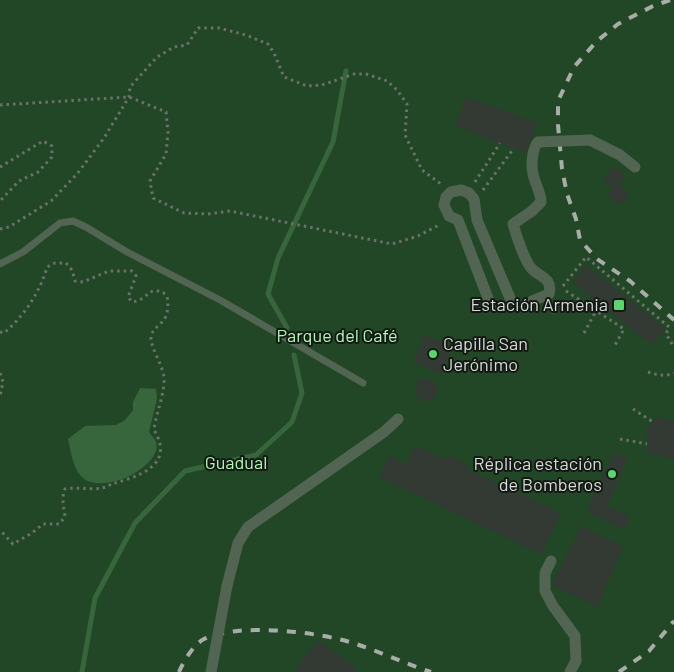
<svg xmlns="http://www.w3.org/2000/svg" width="674" height="672" viewBox="0 0 674 672" font-family="Barlow,sans-serif">
<rect width="100%" height="100%" fill="#1c221c"/>
<path fill="#224726" d="M0 0H674V672H0Z"/>
<path fill="#37663c" d="M140 388 156 389 157 399 149 432C151 435 155 439 156 442 164 466 99 499 80 475 72 465 71 451 68 439L85 426 116 425 125 420 133 410V402Z"/>
<g fill="none" stroke-linecap="round" stroke-linejoin="round">
<path stroke="#37663c" stroke-width="5" d="M287 328 268 294 278 258 333 142 346 71
M82 672 95 598 135 523 185 471 256 455 292 422 302 393 294 355"/>
</g>
<path fill="#333933" d="M466 97 537 123 525 153 455 126Z
M613 166 626 177 619 185 629 194 619 205 606 194 612 187 602 179Z
M585 265 665 328 652 345 572 282Z
M424 335 453 346 441 374 413 362Z
M415 390a11 11 0 1 1 22 0a11 11 0 1 1-22 0Z
M656 417 674 421V459L648 453 646 430Z
M415 445 446 460 448 455 468 465 466 469 561 513 541 554 379 477 389 456 406 464Z
M614 452 627 458 607 506 629 516 624 529 586 512Z
M581 526 623 547 597 607 552 585Z
M318 640 356 669 354 672H294Z"/>
<g fill="none" stroke-linecap="round" stroke-linejoin="round">
<path stroke="#6b716b" stroke-width="3" stroke-dasharray="2.5 4" stroke-linecap="butt" d="M0 105 129 97 166 112 168 132 166 154 150 181 153 198 184 213 208 214 230 211 392 244 418 236 439 225
M0 167 43 141 52 146V157L38 172 19 181 0 201
M475 182 500 143
M483 190 514 148
M0 229 9 227 51 201 77 174 104 138 129 97 130 87 157 57 174 47 187 45 198 28H219L246 35 268 44 274 53 284 77 307 86 322 85 354 74H366L387 81 397 90 407 104 405 135 422 170 441 184
M563 286 586 257 669 327 666 334 674 347
M566 291 624 329 614 347
M551 313 556 307
M0 332 4 333C24 316 40 292 47 267L55 263H66L72 270 75 281 83 282 109 271H132L136 276 128 297 132 302C150 300 147 283 167 295 168 303 169 310 165 318 161 325 153 328 151 336 150 347 162 363 164 377 165 395 156 412 154 430 176 465 138 477 111 484 101 493 78 486 65 489 61 498 64 507 65 517L59 524H43L32 533 13 544 0 530
M584 333 596 311
M648 372C657 375 665 377 674 373
M0 373 3 382 0 396
M633 409 653 422
M620 439 647 444"/>
<path stroke="#516552" stroke-width="7" d="M0 264 23 252 60 223 73 221 86 227 127 252 220 300 363 383"/>
<path stroke="#516552" stroke-width="11" d="M590 140 620 155 635 167
M532 301 549 294C553 278 540 277 532 269 525 262 516 235 513 224L532 211
M491 306 458 220 449 216 444 205 446 197 451 192 461 190 469 193 474 199 477 220 510 298
M551 561 545 573V591L553 606 575 636 576 661 570 672
M227 586 238 543 248 527 384 432 398 419"/>
<path stroke="#a8ada8" stroke-width="4" stroke-dasharray="9 9" stroke-linecap="butt" d="M670 0 653 6 618 24 597 41 574 67 558 101V125L562 169 567 194 576 219 580 240 597 259 630 281 674 320
M179 672C183 662 194 644 204 639 239 622 323 632 359 645 383 653 406 664 431 672
M619 672 649 651 674 621"/>
<path stroke="#516552" stroke-width="11" d="M532 211 541 202C541 192 535 184 533 174 531 165 532 149 538 142L590 140
M211 672 227 586"/>
</g>
<g fill="#5dd56d" stroke="#131913" stroke-width="2">
<rect x="613" y="299" width="12" height="12" rx="2.5"/>
<circle cx="433" cy="354" r="5"/>
<circle cx="612" cy="474" r="5"/>
</g>
<g text-anchor="middle" stroke-width="4" stroke-linejoin="round" paint-order="stroke">
<g font-size="18" fill="#d6dad6" stroke="#131913" text-anchor="end">
<text x="608" y="311">Estación Armenia</text>
<text x="443" y="350" text-anchor="start">Capilla San<tspan x="443" dy="21">Jerónimo</tspan></text>
<text x="602" y="470">Réplica estación<tspan x="602" dy="21">de Bomberos</tspan></text>
</g>
<g font-size="18" fill="#aff7b4" stroke="#131913">
<text x="337" y="342">Parque del Café</text>
<text x="236" y="469">Guadual</text>
</g>
</g>
</svg>
